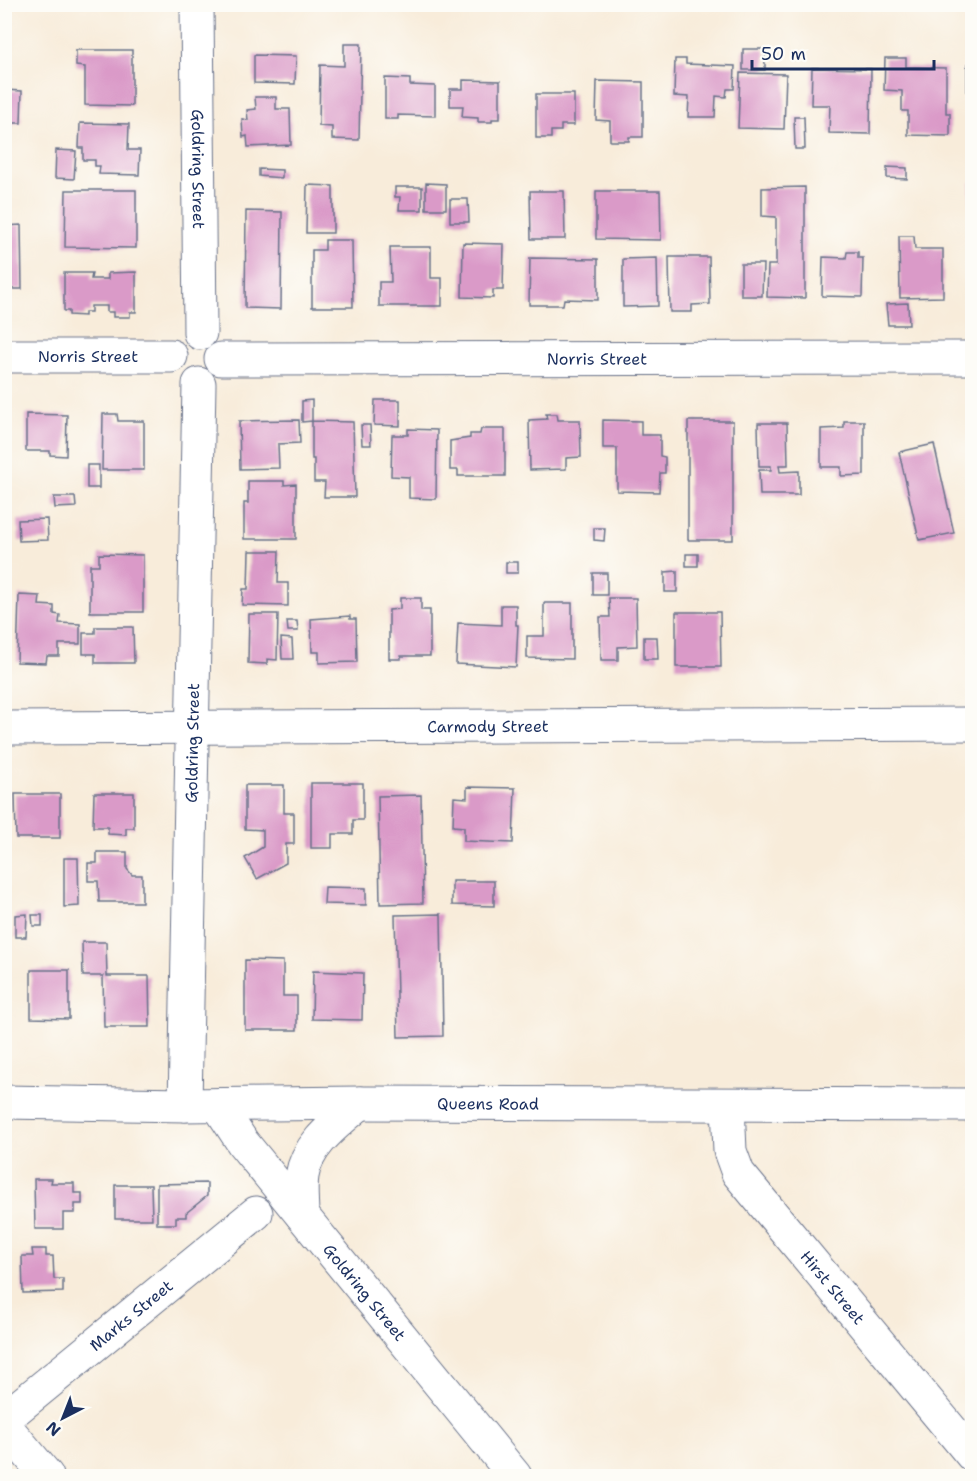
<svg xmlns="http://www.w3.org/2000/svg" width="977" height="1481" viewBox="0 0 977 1481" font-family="'Shantell Sans',sans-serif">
<rect width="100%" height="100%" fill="#fdfcf7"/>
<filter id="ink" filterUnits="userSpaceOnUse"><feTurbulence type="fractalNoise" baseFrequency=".0167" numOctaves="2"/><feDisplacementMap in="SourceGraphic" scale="12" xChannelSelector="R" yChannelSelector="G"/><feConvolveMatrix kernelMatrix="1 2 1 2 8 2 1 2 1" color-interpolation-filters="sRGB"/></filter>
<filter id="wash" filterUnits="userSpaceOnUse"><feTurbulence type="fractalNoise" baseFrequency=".008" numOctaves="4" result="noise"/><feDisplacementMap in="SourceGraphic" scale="24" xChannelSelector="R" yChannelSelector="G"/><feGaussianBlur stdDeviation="1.35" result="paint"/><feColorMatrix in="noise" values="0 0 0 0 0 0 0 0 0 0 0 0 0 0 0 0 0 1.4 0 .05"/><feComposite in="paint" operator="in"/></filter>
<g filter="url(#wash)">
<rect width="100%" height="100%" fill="#f8ecda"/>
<g id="blocks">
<path fill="#da9ac8" d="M344 44H361L359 140 332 139V127L319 126 320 65 344 66Z
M743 49H765V70H743Z
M76 50H132V106L85 105V67L76 66Z
M254 55 296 56 295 84 254 83Z
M885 58H906V67L946 68V113H950V136L908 135V111H902V91L884 90Z
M675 59H686V64L735 66 734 89H727L726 97 716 96 715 117H688L689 97 674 96Z
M967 64H972V115H967Z
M812 68 871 69 870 134 829 133 830 105H811Z
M740 73 786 74 784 129 738 128Z
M385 78 410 79V85L435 86V116L398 115V119H385Z
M463 80 500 81V119H492V122H478V118L462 117 463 106H450V89H463Z
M597 81 643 82V137H629V141H610V121L596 120Z
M4 90 22 91 21 123H13L12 129H4Z
M536 94H574V125H561V131H551V138H536Z
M255 97H276V109H290L291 145 248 147 247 136 243 137 242 119 248 120 247 110 256 109Z
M794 117H804L805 149H795Z
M80 123 129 124 128 150H140L139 175 99 174 100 166H95V160H83V148H79Z
M56 150 76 151 74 179 55 178Z
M887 167 907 168V179L887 178Z
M259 169 282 170V178L259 176Z
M426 183 446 184V209H426Z
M970 183H972V225H970Z
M307 185 333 186V233H306Z
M395 187H422V210H399L400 197H395Z
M805 187V298L767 297 768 265H776V217L762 216V188Z
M66 190H136V248L65 247Z
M530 191H564L565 239H531Z
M596 191H660L661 240 596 239Z
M450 199H468L469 222H450Z
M246 211 282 212 281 309 245 308Z
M21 225 22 289H4V226Z
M899 236H914L915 249H943V297L900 298Z
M325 240H352L353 307H312V250H325Z
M463 243 504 244 503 290H493V298L462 297Z
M390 247H431V278H442V306H379V282H391Z
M847 252H858V258H863L862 297 822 296 823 257 846 258Z
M669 257H709L710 304 692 305V312H670Z
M530 258 598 259V300L564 299 563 305H529Z
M657 258 658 306 623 307V259Z
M741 264H763L762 296H741Z
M136 272V312H130V317H113V312H107V306H91V312H85V316L69 315V311H64V273H92L91 279H108V273Z
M908 303 909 325H888L886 304Z
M312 400V421L302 422V401Z
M375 400H400V426L374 425Z
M26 414 67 415 66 456 50 455V451H26Z
M103 414H117L118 421H144V470H102Z
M546 414H557L558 420H580L581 457 566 458V469L530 470 529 420 547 419Z
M299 420 300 443 278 444 279 468 240 469 239 421Z
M603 420 641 421V435H660V456L665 457V473H660L659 492 617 491V448H603Z
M312 421 353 422 355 497H324L325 482H314V459H312Z
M688 421H733V540H688Z
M844 421H864V475L841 476V467H821V429L844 428Z
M758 423H787L788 465H779L780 472 799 471V495H760L759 470H771V466H759Z
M361 425H370L371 445H362Z
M408 429 437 430 436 499 409 498V477L391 476 392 435H408Z
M481 429H505V476H458V470H450V441L470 438V434H480Z
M934 444 954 533 919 540 899 452Z
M87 465H99V488H87Z
M248 481H284V485L296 484V539H244V503H248Z
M54 497H75L76 507 55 508Z
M47 519 48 540 19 541 18 520Z
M594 528H605L604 541 594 540Z
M249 551H279L278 583H288V606L242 605 243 589H248Z
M99 554 143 555V612H90V565H99Z
M686 554H698V566H686Z
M506 562H518V573H506Z
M677 571V592H665V572Z
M593 573H607V595H593Z
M19 595 40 596 39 605 54 606V614L60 615 59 623 80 624V644H59V656H47L46 663 17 662Z
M400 598H421V610H430V656H401V659H389V610L400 609Z
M609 598H636L637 646 618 647V660H601L600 617H610Z
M544 603H572V659L527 658V636H544Z
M501 605H516V625H518L516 667 456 664 458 623 501 625Z
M676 612H720L721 667H676Z
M249 614H278L277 660 267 659V664L248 663Z
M350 616V619H356L357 662 319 663V652H312L311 619Z
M287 621H297L298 631H288Z
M95 627H133L134 663H95V654H83V633H95Z
M644 637H657L658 659H644Z
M281 638 292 639 293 659H282Z
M311 783H363V820H353V834H332V848H311Z
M245 785H284V813H294V844H286V863L257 879 245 858 263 847V830L245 829Z
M467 787 515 788 513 843 464 841V827L453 826 454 797 467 798Z
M94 793H134V828H126V835L108 834V827H93Z
M15 794H60V838H16Z
M421 795 423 903 380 904 378 796Z
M97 852H127V869L132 875H142V902H99L98 881H88V863H97Z
M64 858H78L79 906 64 907Z
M452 881H494V906L452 905Z
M325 887 366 888V905L324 904Z
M27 914 26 937H15V915Z
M441 914 443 1036 398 1037 395 915Z
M32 915H42V926H33Z
M5 934H9V974H5Z
M82 942H106L107 976H149L150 1027H104L103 976H83Z
M245 960 283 961V996H297V1030H245Z
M31 970H69V1019L31 1018Z
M313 971 363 973 362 1020 312 1019Z
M34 1179H52L51 1183H74V1193H82V1204H75V1213H63V1229H35Z
M207 1183V1196L186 1213V1217H176V1224H157V1184Z
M115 1185H151L152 1219H115Z
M32 1249H46V1256H53L54 1279H63V1292L23 1293 22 1256H33Z"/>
</g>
</g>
<g filter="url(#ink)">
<use href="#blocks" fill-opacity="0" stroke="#687189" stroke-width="1.5"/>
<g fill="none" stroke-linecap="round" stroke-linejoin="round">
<g stroke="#687189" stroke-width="35">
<g id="minor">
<path id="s1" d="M197 4 200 333"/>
<path id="s2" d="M4 356H171"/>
<path id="s3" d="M221 359 972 358"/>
<path id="s4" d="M4 728 972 724"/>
<path id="s5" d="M4 1102 185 1105 360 1103 972 1105"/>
<path id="s6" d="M185 1105 199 384"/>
<path id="s7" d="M218 1105 243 1143 515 1476"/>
<path id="s8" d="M728 1105 730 1151 738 1173 972 1455"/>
<path d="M302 1215C302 1203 300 1189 302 1176 307 1144 337 1123 360 1103"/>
<path id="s9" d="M4 1419 256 1213"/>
<path d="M4 1425 47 1476"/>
</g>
</g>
<use href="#minor" stroke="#fff" stroke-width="33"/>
</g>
</g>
<g text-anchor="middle" stroke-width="6" stroke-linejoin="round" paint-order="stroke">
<g font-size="16" fill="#1b2f5e" stroke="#fdfcf7">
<text dy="6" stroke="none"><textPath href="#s1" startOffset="165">Goldring Street</textPath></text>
<text dy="6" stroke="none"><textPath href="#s2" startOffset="84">Norris Street</textPath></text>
<text dy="6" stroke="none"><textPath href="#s3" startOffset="376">Norris Street</textPath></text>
<text dy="6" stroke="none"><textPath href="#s4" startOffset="484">Carmody Street</textPath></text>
<text dy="6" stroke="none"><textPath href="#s6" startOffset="362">Goldring Street</textPath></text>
<text dy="6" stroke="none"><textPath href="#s5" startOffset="484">Queens Road</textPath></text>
<text dy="6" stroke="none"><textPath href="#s8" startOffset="218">Hirst Street</textPath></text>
<text dy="6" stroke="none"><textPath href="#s7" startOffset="238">Goldring Street</textPath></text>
<text dy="6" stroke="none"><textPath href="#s9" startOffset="164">Marks Street</textPath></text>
</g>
</g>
<rect width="977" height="1481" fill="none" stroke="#fdfcf7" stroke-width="24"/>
<g transform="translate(63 1418) rotate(222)" stroke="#fdfcf7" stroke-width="4.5" paint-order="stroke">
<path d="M0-4.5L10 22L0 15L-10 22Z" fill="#1b2f5e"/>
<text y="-9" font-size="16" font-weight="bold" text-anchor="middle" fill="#1b2f5e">N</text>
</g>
<path d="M752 60v9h182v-9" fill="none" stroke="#1b2f5e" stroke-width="3"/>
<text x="761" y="60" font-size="18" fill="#1b2f5e" stroke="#fdfcf7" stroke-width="4.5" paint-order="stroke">50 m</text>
</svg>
